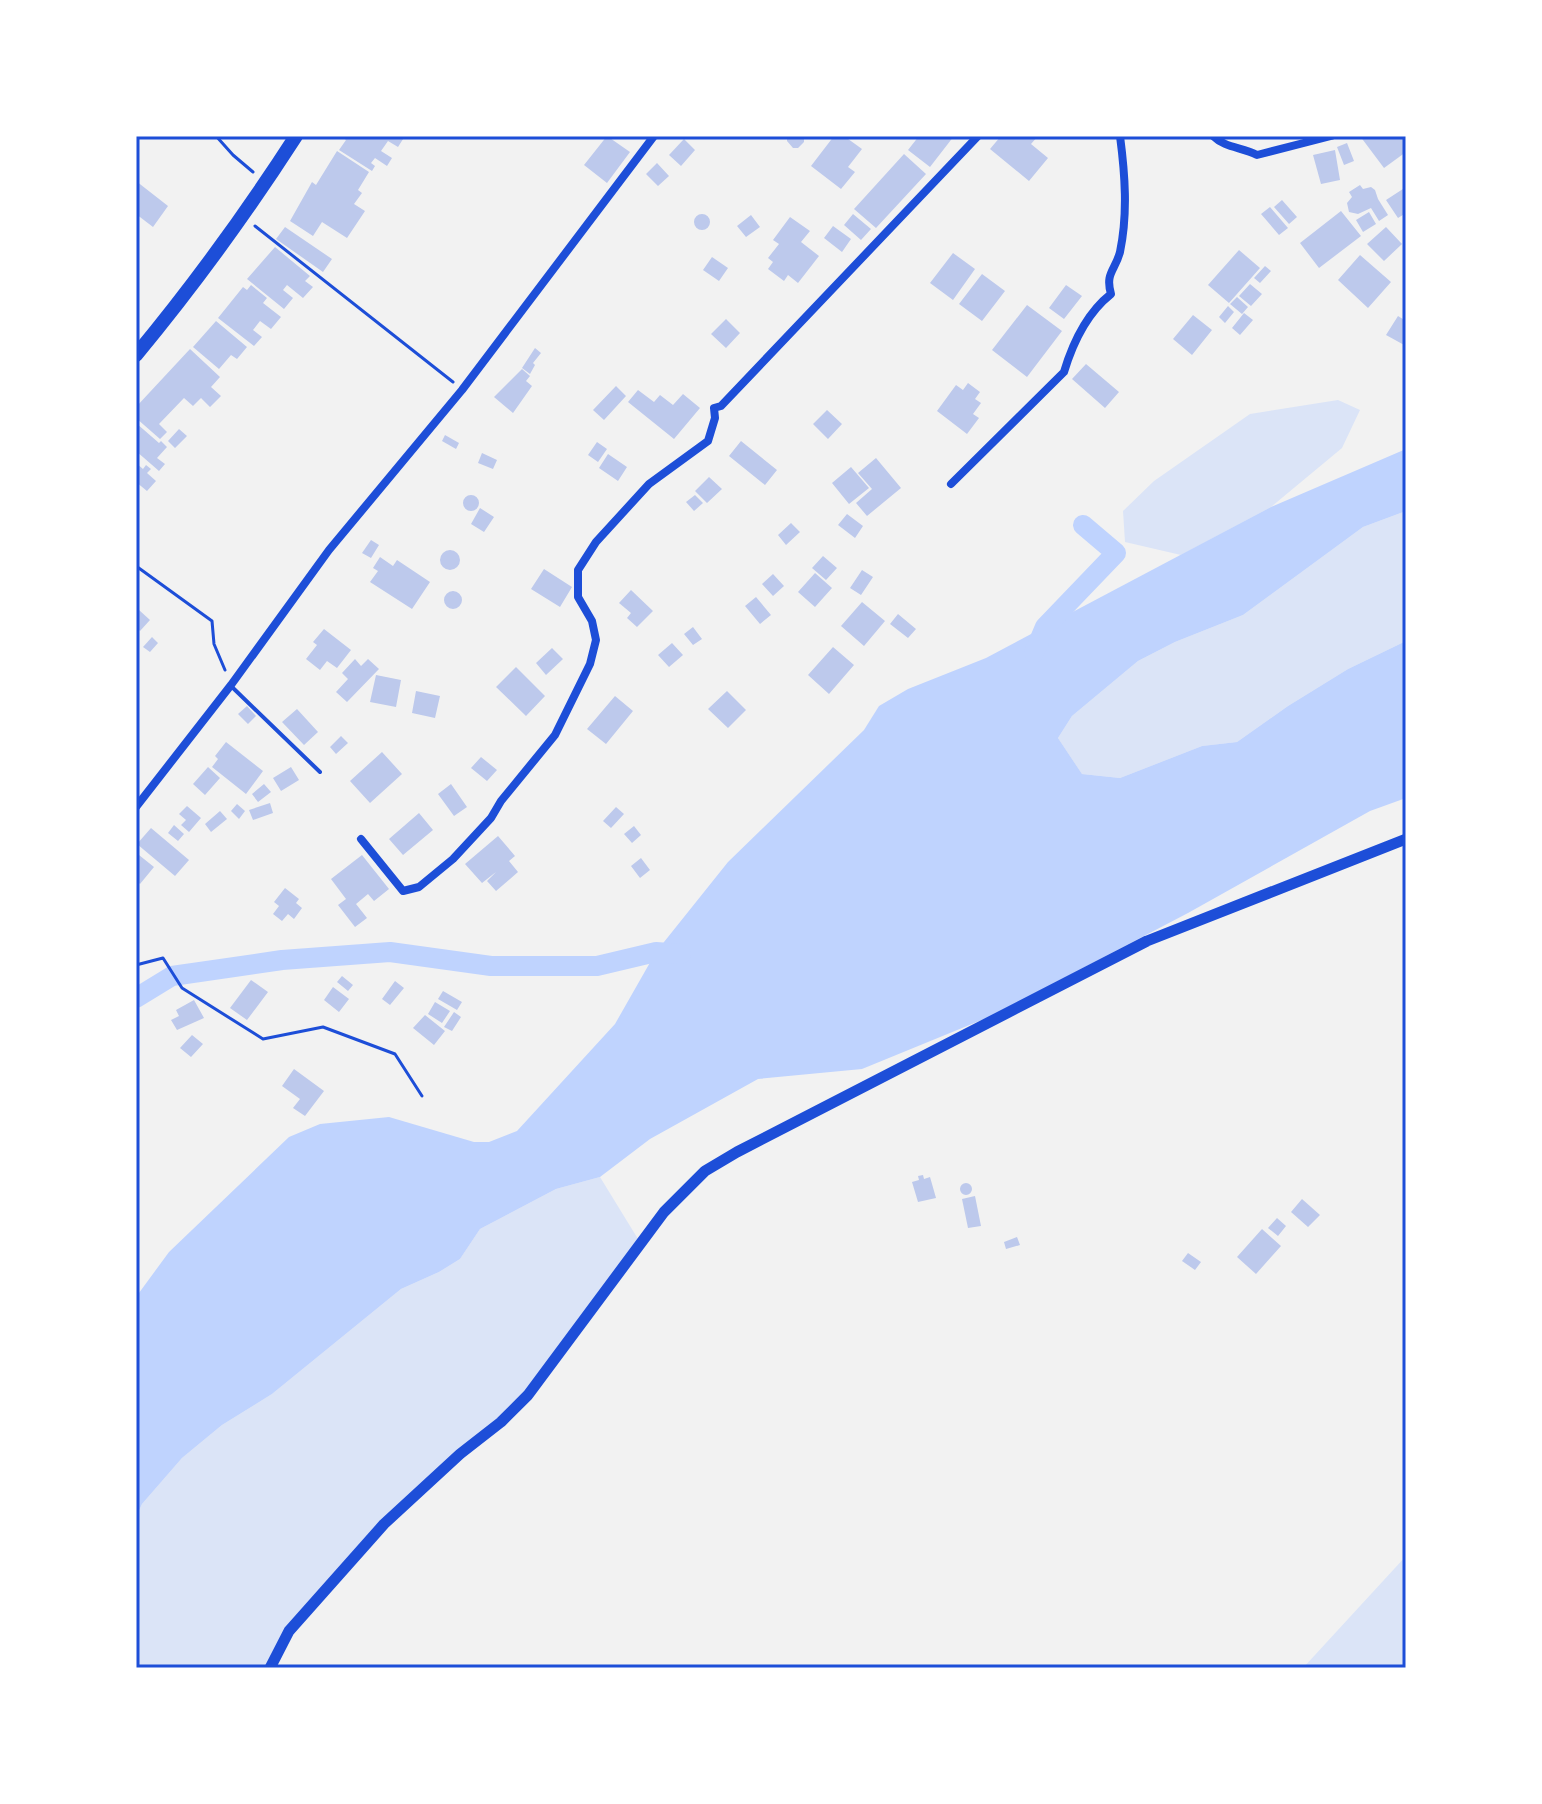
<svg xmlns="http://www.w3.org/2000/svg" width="1542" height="1804" viewBox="0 0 1542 1804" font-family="'Space Grotesk',sans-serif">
<rect width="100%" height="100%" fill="#f2f2f2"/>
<path fill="#dbe4f7" d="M1338 400 1360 410 1342 448 1271 507 1181 555 1125 542 1123 511 1154 481 1250 414Z
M1406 511V641L1348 669 1288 706 1237 742 1202 746 1120 778 1082 774 1058 738 1072 716 1138 661 1175 642 1243 615 1363 527Z
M600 1177 638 1239 514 1415 402 1503 265 1668H136V1517L142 1504 182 1458 222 1425 272 1394 401 1289 439 1272 460 1259 480 1229 556 1189Z
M1406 1556V1668H1303Z"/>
<path fill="#bfd3fe" d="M1406 449V511L1363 527 1243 615 1175 642 1138 661 1072 716 1058 738 1082 774 1120 778 1202 746 1237 742 1288 706 1348 669 1406 641V798L1370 811 1188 913 989 1017 862 1069 758 1079 650 1139 600 1177 556 1189 480 1229 460 1259 439 1272 401 1289 272 1394 222 1425 182 1458 142 1504 136 1517V1297L169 1252 289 1137 320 1124 389 1117 474 1142H489L517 1131 615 1024 656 952 728 862 864 730 879 706 908 689 986 658 1271 507Z"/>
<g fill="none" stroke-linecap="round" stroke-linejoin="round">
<path stroke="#bfd3fe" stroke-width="20" d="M1034 653 1045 627 1116 553 1083 525
M136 998 172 976 282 960 390 952 491 966H597L656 952 681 954"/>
</g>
<path fill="#bdc9ec" d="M341 136H405L398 147 388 141 381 151 392 158 387 166 375 158 371 163 375 166 372 171 339 150 346 140Z
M607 136 630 152 607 183 584 165Z
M787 136H804V142L798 148H793L787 141Z
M834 136H844L862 149 848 167 855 172 841 189 811 166Z
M919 136H954L930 167 908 150Z
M1001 136H1038L1031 144 1048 158 1029 181 990 149Z
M1360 136H1406V152L1384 168Z
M684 139 695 150 681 166 669 155Z
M1347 143 1354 161 1344 165 1337 147Z
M1335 150 1340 180 1321 184 1313 155Z
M337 151 369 172 358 190 362 193 354 204 365 211 347 238 322 222 313 236 290 221 312 182 316 185Z
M904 154 926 174 876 228 854 209Z
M657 163 669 176 658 186 646 174Z
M136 181 168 206 153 227 136 214Z
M1360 185 1363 189 1371 187 1375 190 1378 199 1388 215 1379 221 1371 208 1358 214 1349 212 1347 203 1352 197 1349 192Z
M1406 187V213L1398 218 1386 200Z
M1282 200 1297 217 1289 224 1274 207Z
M1270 207 1288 228 1279 235 1261 214Z
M1341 211 1361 236 1319 268 1300 243Z
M1369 212 1376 224 1363 232 1356 220Z
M694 222a8 8 0 1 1 16 0a8 8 0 1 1-16 0Z
M853 214 871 229 861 240 844 225Z
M751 215 760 227 746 237 737 226Z
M790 217 810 231 801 242 819 256 798 283 788 275 784 281 768 269 773 262 768 258 779 244 773 240Z
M833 226 851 239 842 252 824 238Z
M285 227 332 259 323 272 276 239Z
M1386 227 1402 244 1384 261 1367 244Z
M275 247 310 276 305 281 313 287 303 298 287 285 283 290 293 298 284 309 247 279Z
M1239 250 1260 268 1229 303 1208 285Z
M953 253 975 269 953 300 930 283Z
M1360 255 1391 282 1368 308 1338 280Z
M712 257 728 268 719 281 703 270Z
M1265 266 1271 271 1260 283 1254 278Z
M982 274 1005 291 982 321 959 304Z
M1250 284 1262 294 1251 306 1239 296Z
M251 285 267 298 263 303 281 317 271 329 260 321 253 330 262 337 254 346 218 318 243 287 247 290Z
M1066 285 1082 296 1064 319 1049 308Z
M1237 297 1248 307 1242 314 1230 304Z
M1027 305 1062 331 1027 377 992 350Z
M1228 306 1234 312 1225 323 1219 317Z
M1244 313 1253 320 1240 335 1232 328Z
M1193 315 1212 330 1192 355 1173 339Z
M1398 316 1406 321V346L1386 335Z
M726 319 740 333 726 348 711 334Z
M216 321 247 347 237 359 231 355 219 369 193 347Z
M535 348 541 353 533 363 535 365 530 374 522 368Z
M190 349 220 377 211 387 221 396 210 407 201 398 193 406 184 398 159 424 167 432 160 439 136 418V407Z
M1086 364 1119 392 1105 408 1072 379Z
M522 369 530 376 526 381 532 386 513 413 494 397Z
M968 383 980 392 975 399 981 403 973 414 979 418 967 434 937 411 956 385 963 390Z
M616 386 626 396 604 420 593 410Z
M638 390 654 402 660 395 673 405 683 394 700 408 674 439 628 402Z
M827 410 842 424 828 439 813 424Z
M136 423 159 443 161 441 167 447 157 458 165 464 159 471 136 451Z
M179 429 187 436 175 448 168 441Z
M445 435 459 443 456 449 442 441Z
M741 441 777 470 765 485 729 456Z
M597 442 607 449 598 462 588 455Z
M482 453 497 460 493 469 478 463Z
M608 454 627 467 618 481 599 468Z
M876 458 901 488 867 516 856 503 872 489 858 473Z
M136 463 143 469 146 465 151 469 147 473 156 481 147 491 136 482Z
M851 467 869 488 849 504 832 483Z
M709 477 722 489 707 503 695 491Z
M695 495 703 503 694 511 686 502Z
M463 503a8 8 0 1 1 16 0a8 8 0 1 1-16 0Z
M480 508 494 517 484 532 471 524Z
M847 514 863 526 855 538 838 525Z
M791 523 800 532 786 545 778 535Z
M371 540 379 545 371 558 362 553Z
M440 560a10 10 0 1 1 20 0a10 10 0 1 1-20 0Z
M823 556 837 568 826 580 812 568Z
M380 557 393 566 397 560 430 582 412 609 370 582 378 571 373 568Z
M544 569 572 587 560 607 531 589Z
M862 570 873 577 861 595 850 588Z
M815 573 832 588 815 607 798 592Z
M773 574 784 586 773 596 762 584Z
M631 590 653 611 637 627 627 618 631 613 619 603Z
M444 600a9 9 0 1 1 18 0a9 9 0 1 1-18 0Z
M756 597 771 615 760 624 745 606Z
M862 602 885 621 864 646 841 626Z
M139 610 150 620 140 631 136 627V614Z
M898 614 916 629 908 638 890 624Z
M693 627 702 639 693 645 684 634Z
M324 629 351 650 337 668 327 661 320 670 306 659 317 645 313 642Z
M152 637 158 643 150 652 143 647Z
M672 643 683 655 669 667 658 655Z
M833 647 854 665 829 694 808 675Z
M552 648 563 659 546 675 536 663Z
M355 659 361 666 368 659 379 669 347 702 336 692 348 679 342 673Z
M516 667 545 696 526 716 496 687Z
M376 675 401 680 396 707 370 702Z
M416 691 440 696 435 718 412 713Z
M727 691 746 710 728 728 708 709Z
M615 696 633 711 606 744 587 729Z
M247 706 256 716 248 724 238 714Z
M297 709 318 732 304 745 282 722Z
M341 736 348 743 336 754 330 747Z
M226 742 263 771 246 794 212 767 218 759 215 756Z
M382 752 402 774 370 803 350 781Z
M481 757 497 770 487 781 471 768Z
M208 767 220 778 205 795 193 784Z
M291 767 299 780 281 791 273 778Z
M264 784 271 792 258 802 252 794Z
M451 784 467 807 454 816 438 794Z
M270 803 273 813 253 820 249 810Z
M237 804 245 811 239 819 231 811Z
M187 806 201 818 189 832 181 825 186 820 179 814Z
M616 807 624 814 611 828 603 821Z
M220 811 227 819 211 832 205 824Z
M419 813 433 830 403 855 389 839Z
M174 825 184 834 178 841 168 833Z
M634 826 641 835 632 843 624 834Z
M151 828 189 860 175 876 137 844Z
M498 836 515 856 509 861 518 872 496 891 487 881 496 872 482 883 465 864Z
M139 855 154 867 140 884 136 880V859Z
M362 855 389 889 374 901 368 894 356 904 367 918 355 927 338 905 346 899 331 879Z
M641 858 650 870 640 878 631 866Z
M285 888 299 899 296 903 302 908 294 919 288 914 282 921 273 914 279 906 274 902Z
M342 976 353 985 348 991 337 982Z
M251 980 268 992 247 1020 230 1008Z
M395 981 404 988 390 1005 382 999Z
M333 987 349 999 339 1012 324 1000Z
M443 991 462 1002 457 1010 438 999Z
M194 1000 204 1018 177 1030 171 1020 179 1016 176 1010Z
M435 1002 450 1011 442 1023 428 1014Z
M454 1012 461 1017 452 1031 444 1027Z
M425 1015 445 1031 434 1045 413 1028Z
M192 1035 203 1044 191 1057 180 1048Z
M294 1069 324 1091 305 1116 293 1108 300 1099 282 1086Z
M923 1175 924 1179 930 1177 936 1198 918 1202 912 1182 919 1180 918 1176Z
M960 1189a6 6 0 1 1 12 0a6 6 0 1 1-12 0Z
M975 1196 981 1226 968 1228 962 1199Z
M1302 1199 1320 1215 1308 1227 1291 1212Z
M1277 1218 1286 1226 1278 1236 1268 1228Z
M1262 1229 1281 1246 1256 1274 1237 1257Z
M1017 1237 1020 1245 1006 1249 1004 1242Z
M1188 1253 1201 1262 1195 1270 1182 1261Z"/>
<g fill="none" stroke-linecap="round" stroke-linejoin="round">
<path stroke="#1d4ed8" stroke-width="3" d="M216 136 233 155 253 172
M255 226 453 382
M136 566 212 621 214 644 225 670
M136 965 163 958 182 988 263 1039 323 1027 395 1054 422 1096"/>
<path stroke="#1d4ed8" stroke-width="4" d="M232 687 320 772"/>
<path stroke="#1d4ed8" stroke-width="8" d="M1213 136C1225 148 1242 147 1257 155L1331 136
M951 484 1064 372C1073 342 1087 313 1111 294 1105 273 1115 271 1120 252 1128 214 1125 174 1120 136
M136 807 231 685 329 550 462 390 654 136
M361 839 403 891 419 887 453 859 491 818 501 801 555 735 590 664 596 640 592 621 578 597V570L596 542 649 484 708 441 715 418 714 408 721 406 978 136"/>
<path stroke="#1d4ed8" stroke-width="11" d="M270 1668 289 1631 384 1524 460 1454 501 1422 528 1395 664 1212 705 1171 737 1152 1147 941 1406 839"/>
<path stroke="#1d4ed8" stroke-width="14" d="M136 355C194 285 247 212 296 136"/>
</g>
<rect width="1542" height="1804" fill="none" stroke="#ffffff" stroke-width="276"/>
<rect x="138" y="138" width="1266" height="1528" fill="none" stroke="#1d4ed8" stroke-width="3"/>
</svg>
